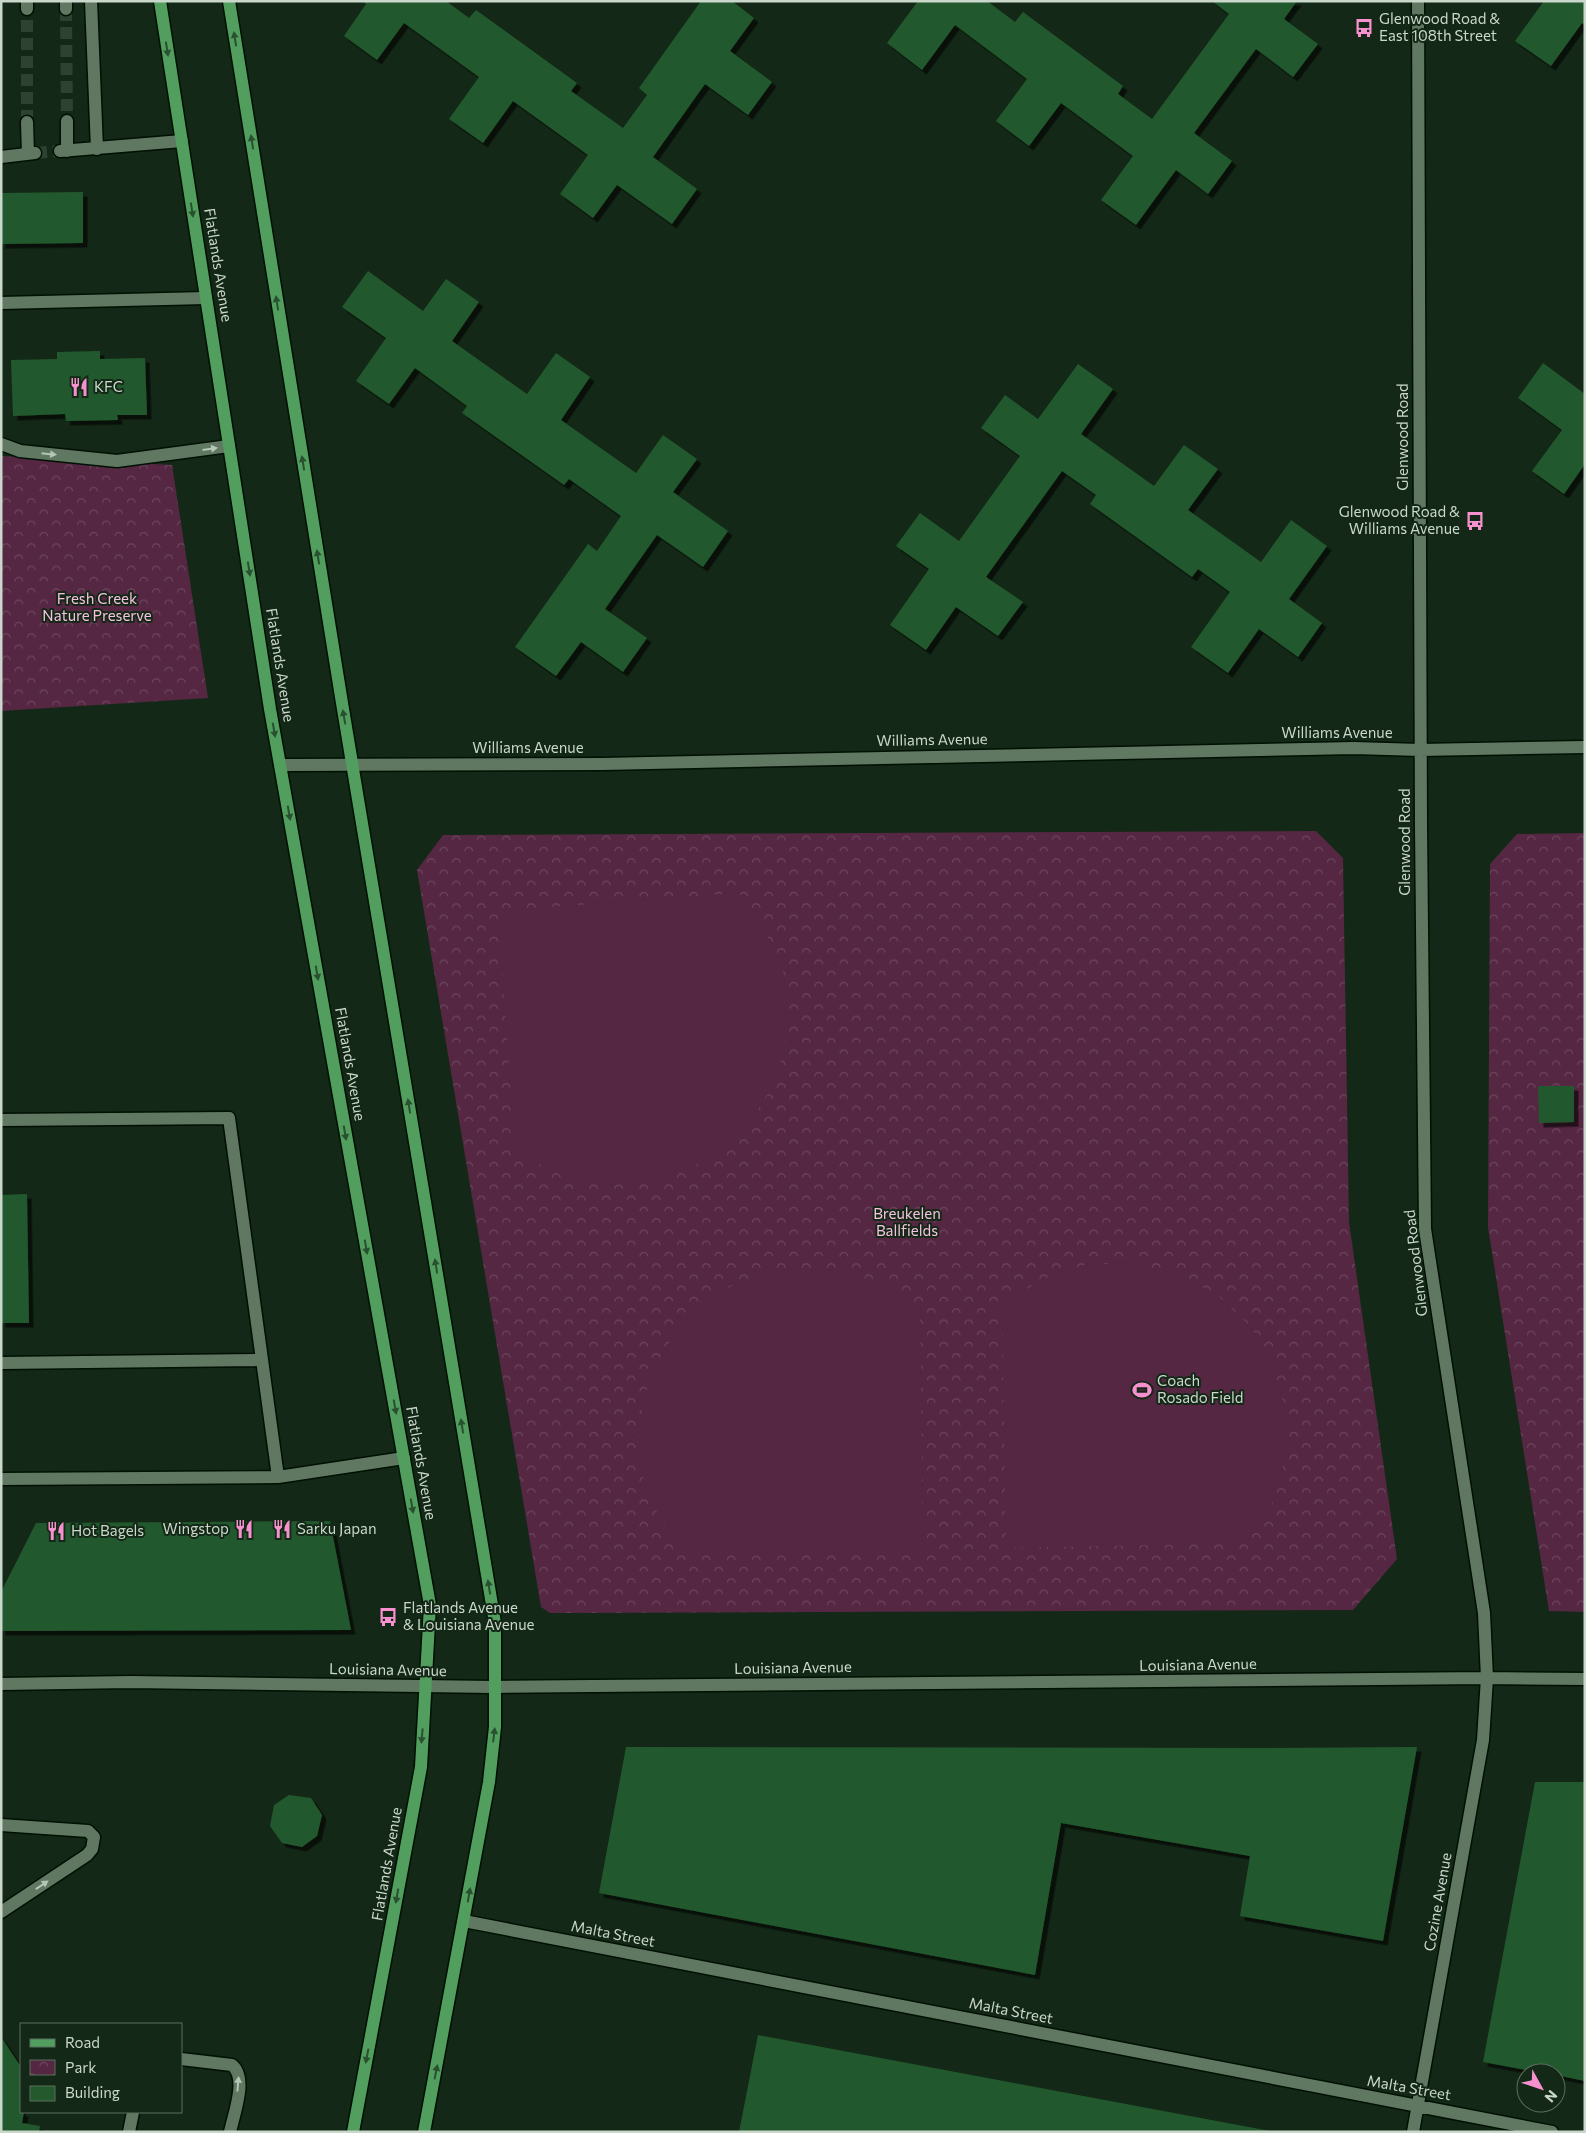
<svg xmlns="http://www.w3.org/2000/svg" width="1586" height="2133" viewBox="0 0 1586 2133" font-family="Commissioner,sans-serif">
<defs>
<pattern id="park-crowns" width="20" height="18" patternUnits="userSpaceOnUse" patternTransform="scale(1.25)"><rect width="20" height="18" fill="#552743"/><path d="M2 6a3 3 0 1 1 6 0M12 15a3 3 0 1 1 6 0" fill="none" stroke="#6c465d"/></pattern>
<filter id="shadow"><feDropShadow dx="4.5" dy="4.5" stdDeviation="0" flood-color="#0009"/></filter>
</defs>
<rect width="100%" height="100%" fill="#132816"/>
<path fill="url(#park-crowns)" d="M1 456 172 465 208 698 1 711Z
M1316 831 1343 858 1349 1222 1397 1559 1353 1610 550 1613 541 1607 417 870 443 835Z
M1585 833V1612L1549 1611 1488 1227 1490 864 1517 834Z"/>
<path fill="#552743" d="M739 893C759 921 772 939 783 972 786 980 785 990 786 998 797 1094 721 1180 625 1184 617 1184 607 1186 599 1184 566 1179 544 1167 515 1151L498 911Z
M1131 1263 1176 1273 1217 1295 1251 1327 1274 1368 1286 1412 1285 1459 1272 1504 1247 1543 1006 1548 1002 1307 1040 1280 1084 1265Z
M789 1268 836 1270 881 1283 920 1308 923 1549 682 1552C664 1526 650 1503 641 1471 639 1463 640 1454 640 1445 637 1376 680 1306 745 1280 759 1275 775 1272 789 1268Z"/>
<path fill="#24582d" filter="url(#shadow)" d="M362 1H446L469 18 476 10 577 83 571 91 623 128 647 95 639 88 701 1H732L754 18 730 51 772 82 748 115 705 84 653 157 697 189 672 224 617 185 593 218 560 194 588 155 513 101 483 143 449 119 479 77 404 23 377 60 344 36 366 4Z
M918 1H987L1015 22 1023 12 1123 86 1118 94 1152 119 1229 14 1212 1H1297L1284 19 1318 44 1293 77 1256 49 1194 133 1232 161 1208 194 1176 170 1136 225 1101 200 1133 156 1061 103 1029 146 996 121 1027 79 955 25 922 70 887 43Z
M1544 1H1585V25L1582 23 1551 66 1515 41Z
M83 192V243L1 244V193Z
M368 271 423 311 446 279 479 302 452 341 527 394 556 353 590 377 561 420 636 473 663 435 697 459 673 492 728 531 703 567 657 535 605 609 647 638 623 672 581 642 556 676 515 647 588 544 597 551 621 516 569 479 564 485 462 413 467 406 415 368 389 404 356 381 386 338 342 307Z
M100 351V359L145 358 147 415H117L118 420 66 421 65 414 13 416 11 360 57 359V352Z
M1543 363 1585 394V464L1564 494 1532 471 1562 430 1518 398Z
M1078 364 1113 389 1081 434 1154 486 1184 445 1218 469 1188 510 1261 562 1291 520 1327 546 1289 599 1322 623 1298 657 1259 629 1228 673 1191 647 1230 592 1198 569 1192 577 1090 504 1096 495 1062 471 986 577 1023 602 998 636 956 607 926 650 890 625 929 569 896 546 920 513 959 541 1020 456 981 428 1005 395 1038 419Z
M1538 1086H1574V1122L1539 1123Z
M27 1194 29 1323H1V1195Z
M330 1521 351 1630 1 1631V1592L36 1523Z
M626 1747 1269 1748 1417 1747 1383 1941 1240 1916 1250 1856 1061 1823 1035 1975 599 1893Z
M1535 1782H1585V2081L1556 2075V2073H1543L1483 2062Z
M289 1795 311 1798 322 1815 317 1836 302 1847 282 1843 270 1826 274 1805Z
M758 2035 1270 2131V2132H739Z
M1 2037 21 2067V2112H24L22 2123 40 2126 39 2132H1Z"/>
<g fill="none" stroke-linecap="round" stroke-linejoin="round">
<path stroke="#2e4231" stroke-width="12" stroke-dasharray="12 6" stroke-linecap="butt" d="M66 9 67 121
M27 122V9
M35 153 60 151"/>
<g stroke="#001103" stroke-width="15">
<path id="minor" d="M91 1 97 149
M27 9V1
M66 9V1
M67 121V151
M27 122 28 154
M60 151 182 141
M1 157 35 153
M1 303 206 298
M1 444 20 451 117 461 229 446
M280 765 603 764 1354 748 1420 750 1585 747
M1 1120 229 1118 278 1477 1 1479
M1 1363 262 1360
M278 1477 404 1458
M1 1684 131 1682 493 1687 1487 1678 1585 1679
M1 1825 88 1831 94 1837 92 1849 87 1855 1 1912
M464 1921 1552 2132
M181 2059 232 2065C248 2078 234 2113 230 2132
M129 2132 133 2112
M1413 2132 1483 1740 1487 1678 1484 1613 1425 1229 1421 826 1418 1"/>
</g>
<g stroke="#001103" stroke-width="15">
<path id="major" d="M160 1 270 709 430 1605 421 1767 353 2132
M229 1 342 703 495 1623V1727L489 1782 424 2132"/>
</g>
<use href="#minor" stroke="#607862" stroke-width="12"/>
<use href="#major" stroke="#519e5f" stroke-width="12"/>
</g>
<defs><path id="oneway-solid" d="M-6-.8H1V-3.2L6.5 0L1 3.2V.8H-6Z" transform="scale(1.25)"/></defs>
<g fill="#295130">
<use href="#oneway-solid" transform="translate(235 39) rotate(-99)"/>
<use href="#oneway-solid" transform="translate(167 49) rotate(81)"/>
<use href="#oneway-solid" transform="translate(252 142) rotate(-99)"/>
<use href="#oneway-solid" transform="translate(192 210) rotate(81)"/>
<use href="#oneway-solid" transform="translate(277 303) rotate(-99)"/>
<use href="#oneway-solid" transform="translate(303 463) rotate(-99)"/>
<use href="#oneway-solid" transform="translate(318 557) rotate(-99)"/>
<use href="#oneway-solid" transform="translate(249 569) rotate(81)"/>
<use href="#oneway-solid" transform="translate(344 717) rotate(-100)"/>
<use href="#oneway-solid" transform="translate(274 730) rotate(80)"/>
<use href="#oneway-solid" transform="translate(289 813) rotate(80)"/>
<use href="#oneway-solid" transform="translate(317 973) rotate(80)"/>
<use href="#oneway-solid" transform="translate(409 1106) rotate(-99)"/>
<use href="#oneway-solid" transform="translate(345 1133) rotate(80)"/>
<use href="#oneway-solid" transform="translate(366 1247) rotate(80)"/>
<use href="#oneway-solid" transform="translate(436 1266) rotate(-99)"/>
<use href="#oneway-solid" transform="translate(395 1407) rotate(80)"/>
<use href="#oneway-solid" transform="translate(462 1426) rotate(-99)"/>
<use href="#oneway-solid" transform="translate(412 1506) rotate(80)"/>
<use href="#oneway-solid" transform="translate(489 1587) rotate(-99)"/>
<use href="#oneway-solid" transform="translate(494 1735) rotate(-83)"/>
<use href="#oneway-solid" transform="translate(422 1736) rotate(95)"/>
<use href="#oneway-solid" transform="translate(469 1895) rotate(-80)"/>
<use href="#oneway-solid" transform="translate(397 1896) rotate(100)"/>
<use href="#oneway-solid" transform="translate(367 2056) rotate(101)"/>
<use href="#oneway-solid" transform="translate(436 2072) rotate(-79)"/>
</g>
<g fill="#b5c5b6">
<use href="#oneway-solid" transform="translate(210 449) rotate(-8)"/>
<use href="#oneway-solid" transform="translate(49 454) rotate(6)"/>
<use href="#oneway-solid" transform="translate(42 1885) rotate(-34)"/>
<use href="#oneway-solid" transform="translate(238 2084) rotate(-85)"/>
</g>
<defs>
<g id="bus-bare" transform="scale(1.5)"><path d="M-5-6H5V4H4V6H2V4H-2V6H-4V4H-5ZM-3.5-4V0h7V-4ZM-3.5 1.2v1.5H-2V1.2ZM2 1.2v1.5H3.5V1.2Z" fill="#f790ce" stroke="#132816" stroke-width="2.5" paint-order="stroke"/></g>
<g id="restaurant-bare" transform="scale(1.5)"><path d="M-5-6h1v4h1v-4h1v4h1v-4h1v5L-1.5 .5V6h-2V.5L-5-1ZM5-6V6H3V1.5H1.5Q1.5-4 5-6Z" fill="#f790ce" stroke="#132816" stroke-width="2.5" paint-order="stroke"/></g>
<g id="stadium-bare" transform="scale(1.5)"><path d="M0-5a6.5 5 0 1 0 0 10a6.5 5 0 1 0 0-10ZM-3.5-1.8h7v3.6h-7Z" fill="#f790ce" stroke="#132816" stroke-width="2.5" paint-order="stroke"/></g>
</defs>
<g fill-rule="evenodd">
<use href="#bus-bare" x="1364" y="28"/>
<use href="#restaurant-bare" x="79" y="387"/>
<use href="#bus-bare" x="1475" y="521"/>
<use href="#stadium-bare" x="1142" y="1390"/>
<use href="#restaurant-bare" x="244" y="1529"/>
<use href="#restaurant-bare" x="282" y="1529"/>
<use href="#restaurant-bare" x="56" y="1531"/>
<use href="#bus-bare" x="388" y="1617"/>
</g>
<g text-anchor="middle" stroke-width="4" stroke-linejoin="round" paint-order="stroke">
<g font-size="15" fill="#cad8cb" stroke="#132816" text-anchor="start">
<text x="1379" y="24">Glenwood Road &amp;<tspan x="1379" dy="17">East 108th Street</tspan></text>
<text x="94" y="392">KFC</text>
<text x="1460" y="517" text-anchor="end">Glenwood Road &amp;<tspan x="1460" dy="17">Williams Avenue</tspan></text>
<text x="1157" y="1386">Coach<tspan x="1157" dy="17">Rosado Field</tspan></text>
<text x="229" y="1534" text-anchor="end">Wingstop</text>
<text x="297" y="1534">Sarku Japan</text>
<text x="71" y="1536">Hot Bagels</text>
<text x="403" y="1613">Flatlands Avenue<tspan x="403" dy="17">&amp; Louisiana Avenue</tspan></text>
</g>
<g font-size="15" fill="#cad8cb" stroke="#132816">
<text transform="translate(218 265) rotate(81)" y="5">Flatlands Avenue</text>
<text transform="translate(1403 437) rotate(-90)" y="5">Glenwood Road</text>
<text transform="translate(280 665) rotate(81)" y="5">Flatlands Avenue</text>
<text x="1337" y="738">Williams Avenue</text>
<text transform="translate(932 740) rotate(-1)" y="5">Williams Avenue</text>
<text x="528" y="753">Williams Avenue</text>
<text transform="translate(1405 842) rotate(-90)" y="5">Glenwood Road</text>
<text transform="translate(350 1064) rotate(80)" y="5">Flatlands Avenue</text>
<text transform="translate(1416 1263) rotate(-97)" y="5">Glenwood Road</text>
<text transform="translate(421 1463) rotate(80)" y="5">Flatlands Avenue</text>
<text transform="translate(1198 1665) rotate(-1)" y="5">Louisiana Avenue</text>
<text transform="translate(793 1668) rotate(-1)" y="5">Louisiana Avenue</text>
<text transform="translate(388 1670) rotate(1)" y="5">Louisiana Avenue</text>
<text transform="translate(387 1864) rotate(-80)" y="5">Flatlands Avenue</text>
<text transform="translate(1438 1902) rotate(-80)" y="5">Cozine Avenue</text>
<text transform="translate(613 1934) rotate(11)" y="5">Malta Street</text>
<text transform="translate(1011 2011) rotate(11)" y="5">Malta Street</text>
<text transform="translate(1409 2088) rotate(10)" y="5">Malta Street</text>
</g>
<g font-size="15" fill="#f6c1df" stroke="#132816">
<text x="97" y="604">Fresh Creek<tspan x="97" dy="17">Nature Preserve</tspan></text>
<text x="907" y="1219">Breukelen<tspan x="907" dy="17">Ballfields</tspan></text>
</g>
</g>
<rect width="1586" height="2133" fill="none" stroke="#cad8cb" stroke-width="5"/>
<rect x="20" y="2023" width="162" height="90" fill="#132816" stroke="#5c6e5e"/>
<rect x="30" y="2039" width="25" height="8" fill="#519e5f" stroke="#5c6e5e"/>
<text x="65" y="2048" font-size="15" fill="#cad8cb">Road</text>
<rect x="30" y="2060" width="25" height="15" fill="url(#park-crowns)" stroke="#5c6e5e"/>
<text x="65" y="2073" font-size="15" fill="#cad8cb">Park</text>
<rect x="30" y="2086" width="25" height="15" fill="#24582d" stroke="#5c6e5e"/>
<text x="65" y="2098" font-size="15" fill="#cad8cb">Building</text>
<g transform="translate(1541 2088) rotate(130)"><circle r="24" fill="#132816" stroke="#5c6e5e"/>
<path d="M0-4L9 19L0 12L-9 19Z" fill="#f790ce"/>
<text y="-8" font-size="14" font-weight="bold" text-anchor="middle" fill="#cad8cb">N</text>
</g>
</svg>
